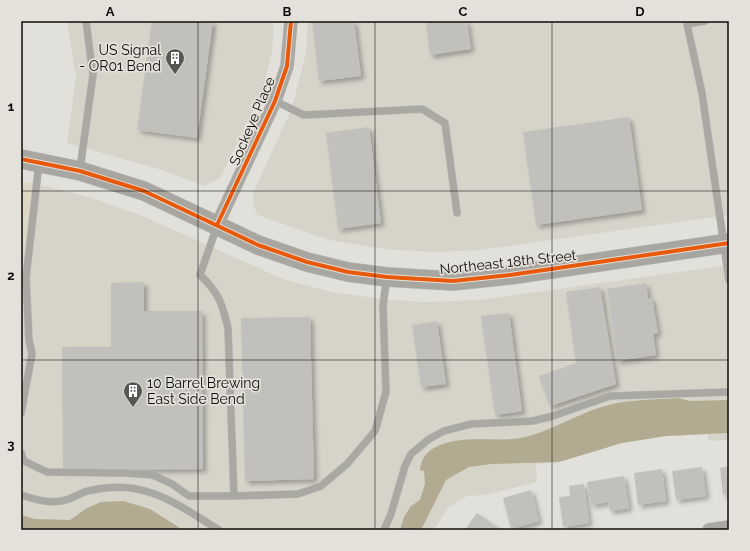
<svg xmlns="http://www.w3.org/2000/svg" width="750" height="551" viewBox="0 0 750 551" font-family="Raleway,sans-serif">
<defs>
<filter id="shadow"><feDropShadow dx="3.5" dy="3.5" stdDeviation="2" flood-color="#0004"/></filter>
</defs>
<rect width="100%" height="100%" fill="#e1e0db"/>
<path fill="#d6d3c9" d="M67 21H274L272 52 262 92 220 178 204 186 162 170 67 143 76 77Z
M308 21H729V215L480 250 434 252 384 249 329 240 257 215 254 206 253 193 292 108 306 53Z
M32 183 89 197 140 215 283 279 332 292 390 300 429 302 479 300 729 265V440L709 441 708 434 666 436 622 443 559 462 536 464 537 482 485 495 467 496 449 507 435 528 438 530H21V263H24Z"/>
<path fill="#ddd7c4" d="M21 182 32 183 24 263H21Z"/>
<path fill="#b3ab91" d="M678 398 690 401 729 400V433L666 436 622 443 559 462 491 464 469 467 446 480 421 530H400L404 517 411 506 420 500 425 484 424 471 420 470C421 460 425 453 434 448 465 432 497 445 529 436 555 429 579 413 605 406 628 399 654 400 678 398Z
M123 501 150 509 183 530H21V515L35 519 70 520 87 508 101 502Z"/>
<path fill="#c1c0bc" filter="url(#shadow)" d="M152 21H213L197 138 137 130Z
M312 21H354L361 76 319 81Z
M426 21H467L471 49 430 55Z
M629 117 642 210 536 225 523 132Z
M369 127 381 223 338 229 326 133Z
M144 282V311H202L203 469 63 470 62 347H111V283Z
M646 283 648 298H652L658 333 653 334 656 355 617 361 607 289Z
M600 287 616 384 550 406 539 376 576 363 566 292Z
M509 313 522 411 495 415 481 316Z
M310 317 314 479 245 481 241 318Z
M437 321 446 384 421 387 412 325Z
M729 466V494L723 495 720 468Z
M702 467 706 496 676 500 672 471Z
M662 469 666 501 638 505 634 473Z
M624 476 629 508 610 511 608 502 591 505 587 482Z
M584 484 589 523 563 527 559 497 570 496 569 486Z
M531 490 539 521 511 529 503 498Z
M477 513 501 530H465Z"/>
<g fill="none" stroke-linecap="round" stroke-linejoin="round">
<g stroke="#bebdbb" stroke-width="8">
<path id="lane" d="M705 21 687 24 702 93 729 280
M275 101 304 115 422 109 445 123 457 213
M80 169 93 75 86 21
M217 226 200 275C219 293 222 303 228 328L234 496 298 494 321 486 347 464 375 431 386 392 383 305 387 277
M21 413 32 354 29 340 26 278 39 163
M21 453 24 461 47 472 126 473 153 475 172 484 189 496H234
M21 495C37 500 53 505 69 499 76 496 84 491 92 490 146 479 175 503 219 530
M384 530 391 514 405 466 411 454 429 439 444 431 471 424 532 421 550 417 610 396 729 392"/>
</g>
<g stroke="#bebdbb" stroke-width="14">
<path id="street" d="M217 225 275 101 287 66 291 21
M709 530 729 527"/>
</g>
<g stroke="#bebdbb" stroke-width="20">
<path id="secondary" d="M21 159 80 171 144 191 258 245 307 262 348 272 387 277 453 281 510 275 729 243"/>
</g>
<use href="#lane" stroke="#aaa8a2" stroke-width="7"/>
<use href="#street" stroke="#aaa8a2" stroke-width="13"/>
<use href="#secondary" stroke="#a8a6a1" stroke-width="19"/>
<g stroke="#e3e1d9" stroke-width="6">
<path id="cycleway" d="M21 159 80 171 144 191 258 245 307 262 348 272 387 277 453 281 510 275 729 243
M217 225 275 101 287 66 291 21"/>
</g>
<use href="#cycleway" stroke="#e8590c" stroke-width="4"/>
</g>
<path fill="none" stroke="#0e0d0b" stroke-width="1" stroke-opacity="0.55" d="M198 21V530M375 21V530M552 21V530M21 191H729M21 360H729"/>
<defs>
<g id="building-pin" transform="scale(1)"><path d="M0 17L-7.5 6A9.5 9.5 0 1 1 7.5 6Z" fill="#585754" stroke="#e3e1d9"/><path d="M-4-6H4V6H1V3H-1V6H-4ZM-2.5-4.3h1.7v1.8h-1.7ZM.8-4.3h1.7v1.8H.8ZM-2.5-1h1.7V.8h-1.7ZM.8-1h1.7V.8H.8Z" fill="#fff"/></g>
</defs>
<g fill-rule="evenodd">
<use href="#building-pin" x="175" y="58"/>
<use href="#building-pin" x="133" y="391"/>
</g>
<g text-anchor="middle" stroke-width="3.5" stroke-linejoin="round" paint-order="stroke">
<g font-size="14" fill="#0e0d0b" stroke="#e3e1d9" text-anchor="end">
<text x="161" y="55">US Signal<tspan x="161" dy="16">- OR01 Bend</tspan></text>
<text x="147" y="388" text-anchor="start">10 Barrel Brewing<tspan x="147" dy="16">East Side Bend</tspan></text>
</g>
<g font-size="14" fill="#0e0d0b" stroke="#e3e1d9">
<text transform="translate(252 121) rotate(-67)" y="5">Sockeye Place</text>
<text transform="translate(508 262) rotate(-6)" y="5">Northeast 18th Street</text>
</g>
</g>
<rect width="750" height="551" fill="none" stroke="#e3e1d9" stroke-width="44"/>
<rect x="22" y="22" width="706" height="507" fill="none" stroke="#0e0d0b" stroke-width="1.5"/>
<g font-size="13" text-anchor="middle" font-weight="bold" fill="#0e0d0b">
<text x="110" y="16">A</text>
<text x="287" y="16">B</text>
<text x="463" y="16">C</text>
<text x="640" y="16">D</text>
<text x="11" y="111">1</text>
<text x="11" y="280">2</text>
<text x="11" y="449">3</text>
</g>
</svg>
